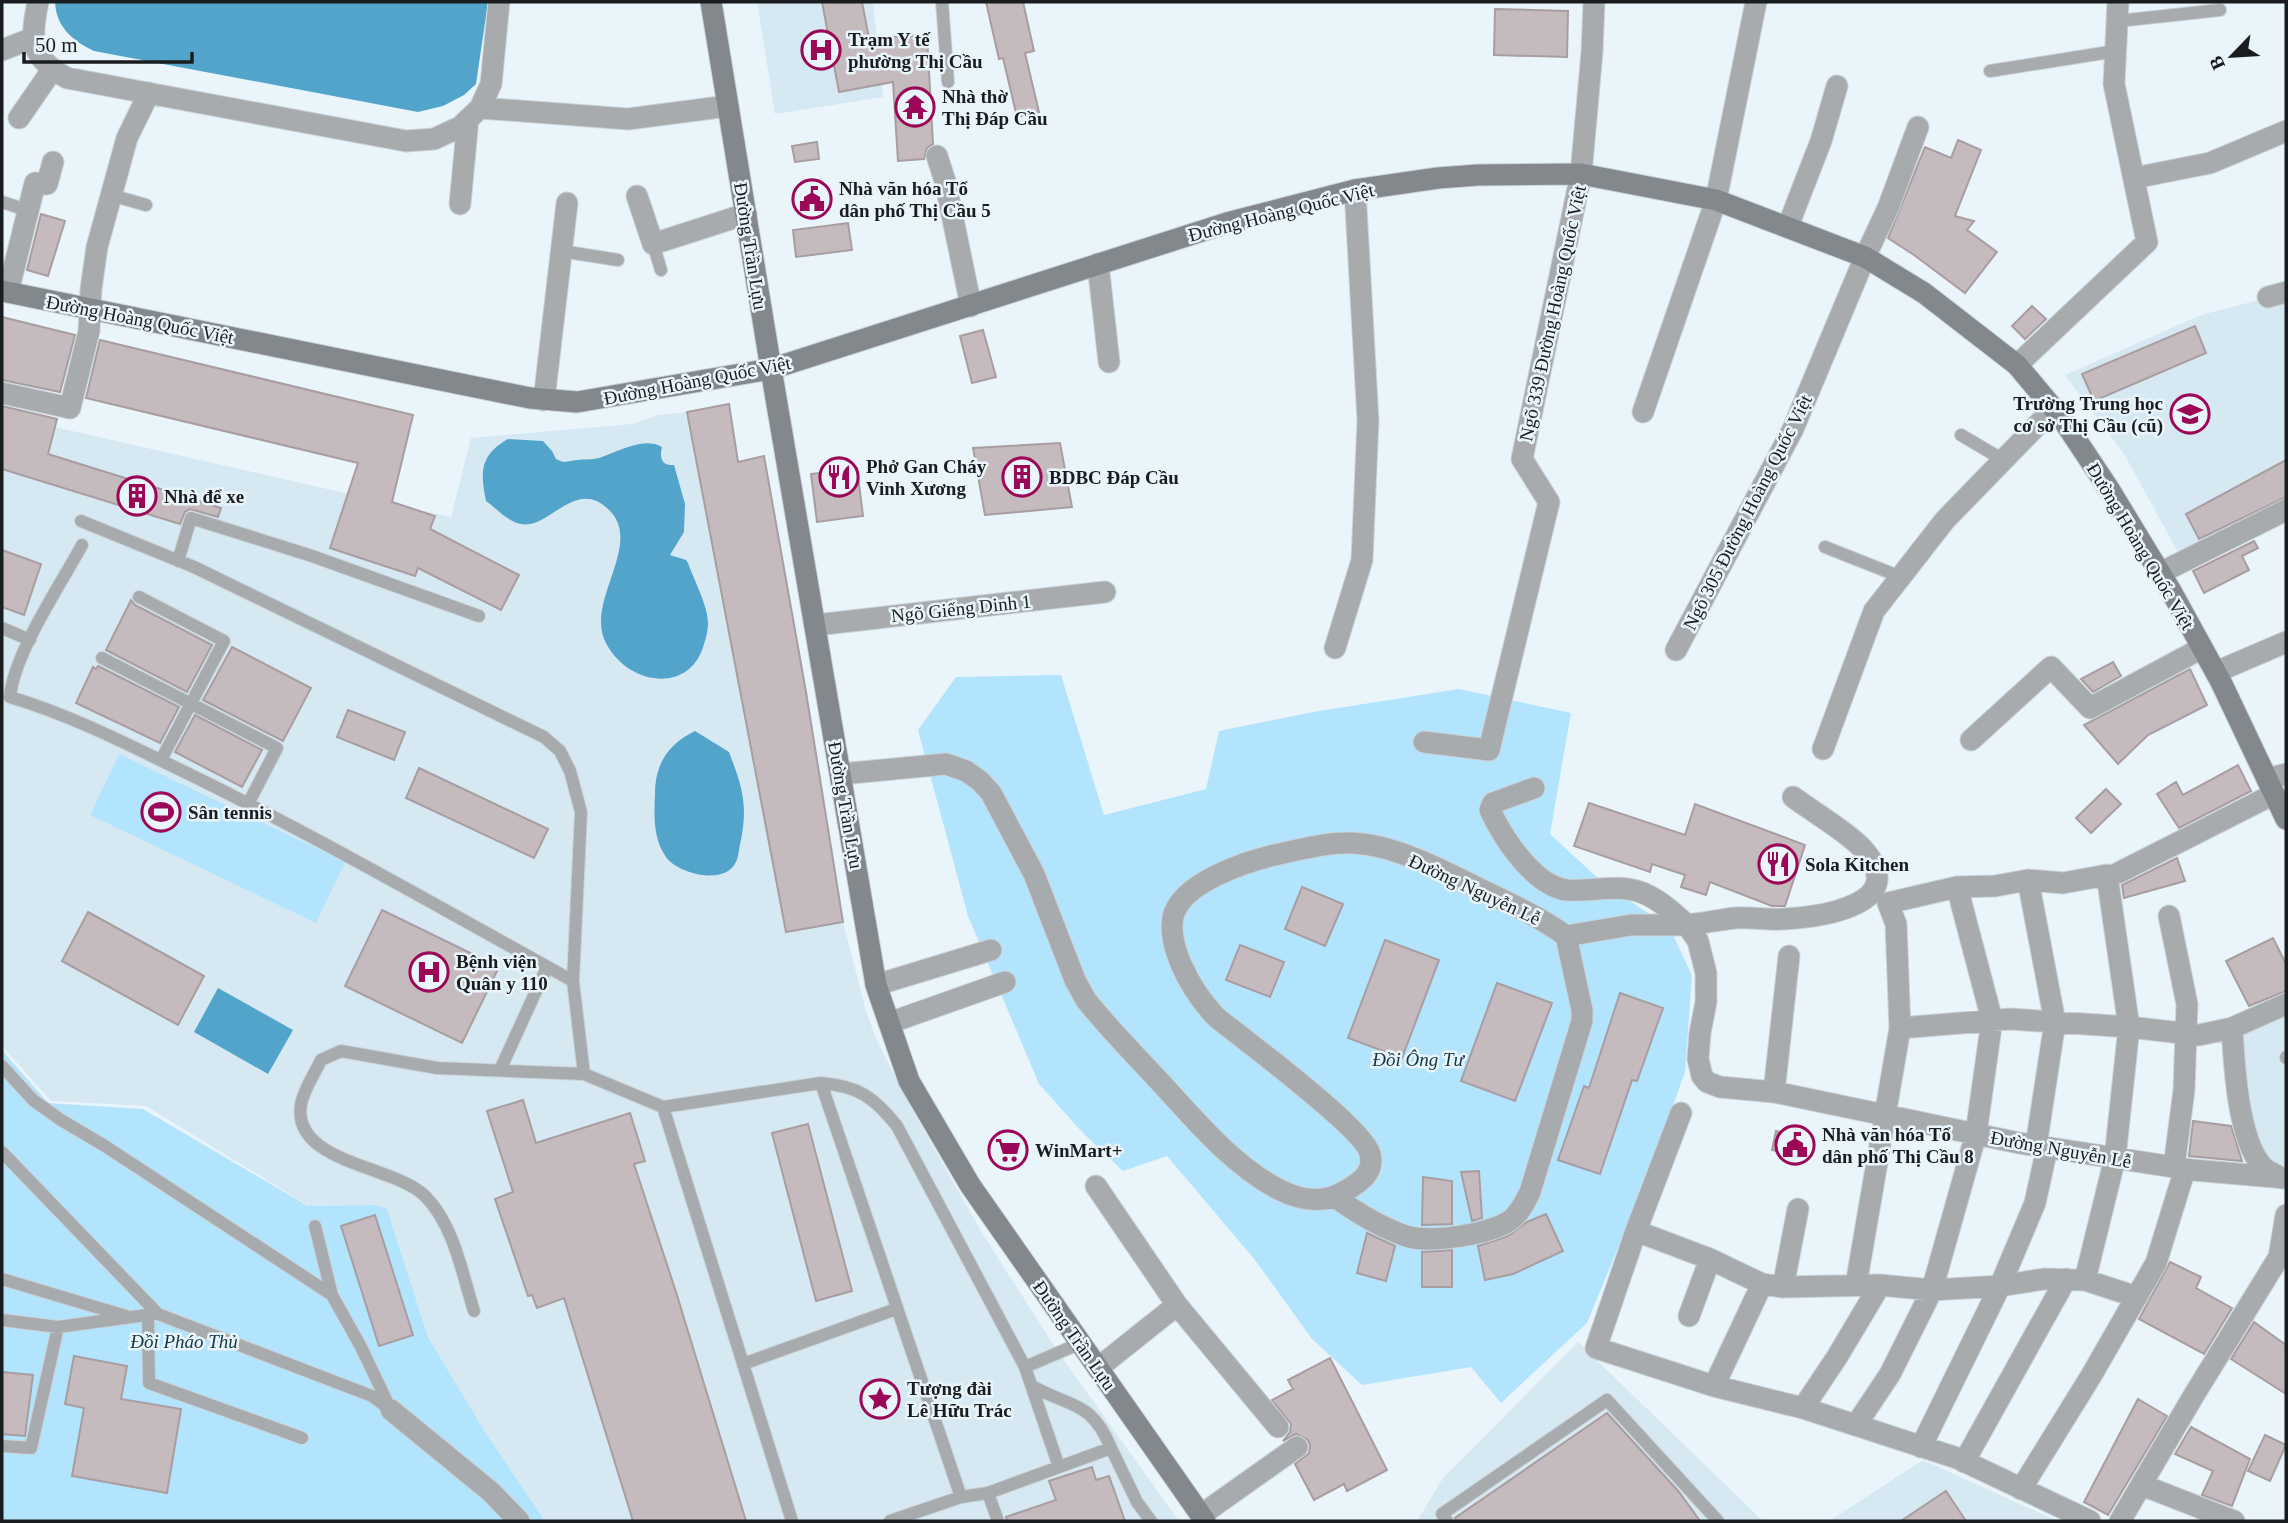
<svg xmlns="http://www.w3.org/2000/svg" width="2288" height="1523" viewBox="0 0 2288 1523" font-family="Georgia,serif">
<rect width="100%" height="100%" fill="#eaf5fb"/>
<path fill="#d6e9f3" d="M757 2H873L883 97 775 114Z
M2286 293V502L2179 554 2124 454 2065 375 2201 315Z
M687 412 786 931 843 922 866 1011 877 1041 914 1113 981 1231 1058 1352 1179 1521H545L487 1435 428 1337 387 1209 376 1205 309 1206 146 1106 51 1101 2 1046V469L40 480 55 427 451 517 471 438 632 424 658 415Z
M2286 1008V1169L2258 1153 2246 1113 2241 1027Z
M1578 1342 1763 1521H1417L1443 1478Z
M1923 1460 2057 1521H1829Z"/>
<path fill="#b3e4fd" d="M1061 675 1104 815 1206 789 1219 731 1313 712 1459 689 1571 713 1550 834 1602 882 1670 928 1692 976 1685 1072 1647 1177 1587 1323 1501 1403 1471 1367 1362 1385 1312 1339 1255 1260 1167 1156 1123 1171 1082 1132 1039 1084 968 916 918 730 956 677Z
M119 754 345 862 316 923 90 815Z
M2 1050 48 1103 143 1109 308 1206 376 1205 387 1209 428 1337 487 1435 545 1521H2Z"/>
<path fill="#53a4ca" d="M55 2H488L476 84 464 95 443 106 418 112 94 51C73 41 56 27 55 2Z
M508 439 543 441 552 451 556 459C565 464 568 461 577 460 584 459 591 460 599 458 618 452 643 436 662 447 659 458 662 466 674 465L685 504 684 532 670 555 686 560 688 563C694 580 708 606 708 623 708 630 706 638 704 644 690 695 629 685 607 645 582 603 646 544 608 509 575 477 549 530 521 524 507 521 497 509 486 501 480 472 480 455 508 439Z
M695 731 729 752C742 786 748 804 741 840 739 847 739 856 736 862 725 886 678 874 666 857 653 839 654 815 655 794 655 764 668 744 695 731Z
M218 988 293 1030 268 1074 194 1032Z"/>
<path fill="#c5babd" stroke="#a89da0" stroke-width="2" d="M822 2H862L869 38 927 35 933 144 927 148 924 159 898 161 893 82 839 92Z
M986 2H1023L1034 51 1025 53 1039 112 1017 117 1003 58 999 59Z
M1495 9 1568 11 1567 57 1494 55Z
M1958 140 1981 150 1955 216 1974 221 1967 230 1997 252 1965 293 1914 255 1888 238 1925 147 1951 158Z
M817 142 819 159 795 162 792 146Z
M41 214 65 221 48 276 27 270Z
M848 223 852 250 796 257 793 230Z
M2032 306 2046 319 2025 339 2012 326Z
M2 317 75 335 60 392 2 380Z
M2195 326 2206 353 2094 401 2082 374Z
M983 330 996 377 972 383 960 336Z
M100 340 413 415 392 502 435 516 430 529 519 575 501 610 418 568 415 576 330 548 358 463 86 398Z
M729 404 738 462 764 456 806 692 843 922 786 932 687 412Z
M2 406 57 419 48 454 221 508 218 517 190 509 185 512 180 524 2 469Z
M1060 443 1072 507 985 515 973 448Z
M2286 460V497L2199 539 2186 514Z
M857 468 863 516 817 522 811 474Z
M2254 541 2258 548 2242 556 2249 570 2204 593 2193 571Z
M2 550 41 564 24 615 2 607Z
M131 600 135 605 212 645 187 692 106 650Z
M232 647 311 688 283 741 203 700Z
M2113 662 2121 676 2093 692 2081 679Z
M98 666 179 707 160 743 76 703 93 667 96 669Z
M2190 669 2207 705 2148 735 2118 764 2084 725Z
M348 710 405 732 394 760 337 737Z
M195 715 262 750 242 787 175 752Z
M2238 765 2251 791 2179 828 2157 794 2176 782 2183 795Z
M419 768 548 829 534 858 406 798Z
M2106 789 2121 804 2091 833 2076 818Z
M1589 803 1685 835 1695 804 1805 845 1785 906H1772L1710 882 1706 895 1681 887 1685 875 1652 864 1650 872 1574 846Z
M2177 858 2185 881 2124 898 2122 885Z
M1302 887 1343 904 1325 946 1285 929Z
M382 910 499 967 462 1043 345 986Z
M88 912 204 976 178 1025 62 961Z
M2273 938 2286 964V991L2249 1006 2226 961Z
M1385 940 1439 960 1402 1058 1348 1038Z
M1240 945 1284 962 1270 997 1226 980Z
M1497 983 1552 1003 1515 1101 1461 1081Z
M1620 993 1663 1008 1637 1081 1632 1080 1600 1174 1558 1160 1584 1086 1589 1088Z
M523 1100 536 1143 630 1113 645 1161 634 1164 676 1292 746 1521H633L564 1298 537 1308 532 1295 528 1296 495 1199 513 1192 487 1111Z
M2193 1121 2231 1126 2242 1161 2189 1156Z
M808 1124 852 1291 816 1301 772 1133Z
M1776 1131 1812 1139 1808 1158 1772 1150Z
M1479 1171 1482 1218 1472 1221 1461 1172Z
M1423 1177 1452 1181V1224L1422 1225Z
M1546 1214 1563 1251 1513 1274 1485 1280 1478 1246 1508 1236 1527 1222Z
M375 1215 413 1335 379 1346 341 1226Z
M1367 1233 1395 1246 1386 1281 1357 1273Z
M1452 1250V1287H1422V1252Z
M2170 1262 2201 1277 2196 1288 2232 1308 2204 1354 2139 1319Z
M2254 1322 2286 1345V1394L2231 1359Z
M74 1356 127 1366 121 1399 181 1409 167 1493 72 1476 84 1408 65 1404Z
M1330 1358 1387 1470 1347 1491 1344 1484 1314 1500 1295 1464 1309 1453 1310 1446 1308 1440 1296 1434 1283 1441 1290 1432 1291 1424 1272 1400 1293 1389 1288 1380Z
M2 1372 33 1375 25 1436 2 1434Z
M2138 1399 2167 1416 2108 1515 2084 1502Z
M1607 1413 1679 1492 1700 1521H1456L1455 1518Z
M2191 1427 2250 1459 2232 1506 2202 1495 2213 1471 2175 1454Z
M2265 1435 2286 1445 2270 1481 2248 1471Z
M1092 1467 1096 1480 1109 1476 1125 1521H1007L1006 1517 1056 1500 1049 1481Z
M1946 1491 1966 1521H1901Z"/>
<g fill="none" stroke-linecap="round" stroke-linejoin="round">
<g stroke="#c9d2d8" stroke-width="14">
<path id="lane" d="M942 2 948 82
M2118 21 2220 10
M1990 71 2116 51
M111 195 146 205
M2 202 30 211
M653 244 661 270
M561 251 618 260
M1961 435 2005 461
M81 521 194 567 544 737 560 751 570 771 581 812 573 981 584 1074
M82 545C60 586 14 653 10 697 74 716 135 748 195 777 323 840 448 912 573 981
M1825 547 1901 577
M178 561 191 518 312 556 479 616
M139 597 224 641 161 760
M2 628 30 640
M102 658 277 748 248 804
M2286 1057V1058
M2 1066 33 1100 61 1120 105 1146 332 1295 361 1347 391 1410
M500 1070 547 967
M821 1083 961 1497 988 1493 998 1521
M2 1152 158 1314 372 1396 388 1408
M315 1226 332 1295
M2 1279 126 1316
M474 1311C462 1273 454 1226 426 1197 396 1165 291 1164 301 1104 304 1089 315 1073 321 1060L341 1051 437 1068 584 1074 663 1107
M148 1315 149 1383 302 1438
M2 1320 58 1327 154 1314
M743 1364 896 1309
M1025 1367 1081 1343
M1032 1386C1071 1408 1091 1400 1111 1448
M2 1446 31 1448 58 1327
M1059 1467 1111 1448 1137 1502 1151 1521
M792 1521 663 1107 821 1083C858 1086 874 1097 897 1126L1025 1367 1059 1467 988 1493
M890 1521 961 1497
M1447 1521 1442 1514 1607 1400 1718 1521"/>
</g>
<g stroke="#c9d2d8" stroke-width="23">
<path id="street" d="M38 2C30 40 30 58 67 78L406 141 434 139 460 127 480 108 491 84 499 2
M2 50 33 38
M480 108 628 119 728 106
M19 118 52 70
M937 156 945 181 971 306
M2134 178 2210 163 2286 131
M637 196 653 244 746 214
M460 204 468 119
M1788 226 1821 141 1837 86
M1098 264 1109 362
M8 292 35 183 47 184 53 162
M2268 297 2286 292
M2017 365 2147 242 2114 84 2118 2
M2 393 70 408 89 331 91 289 97 247 127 138 149 93
M544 400 567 203
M1643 412 1716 200 1756 2
M2160 573 2286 510
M816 625 1105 592
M1335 648 1362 560 1368 420 1355 190
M1676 650 1793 429 1865 257 1888 208 1918 127
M2216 672 2286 642
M1971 740 2051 667 2090 708 2202 648
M1424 742 1489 750 1549 502 1522 459 1581 174 1592 52 1594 2
M1823 749 1874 611 1945 520 2054 408
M841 774 946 764 966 771 980 781 991 793 1034 874 1075 980 1086 1000C1109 1029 1136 1056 1161 1083 1196 1121 1233 1166 1280 1190 1302 1201 1324 1204 1345 1191 1359 1183 1375 1173 1370 1154 1365 1129 1242 1038 1216 1017 1200 1000 1190 985 1181 964 1175 949 1170 934 1173 917 1181 882 1248 861 1279 854 1303 849 1328 842 1352 843 1396 845 1444 871 1482 890 1511 904 1540 917 1566 936L1582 1010V1021L1530 1192C1525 1202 1521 1211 1512 1219 1494 1234 1429 1244 1406 1236 1380 1227 1357 1213 1335 1197
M2267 779 2286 774
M1534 788 1493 803 1490 810C1503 838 1534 886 1567 890 1592 892 1619 883 1643 893 1660 900 1674 913 1687 925 1703 923 1719 920 1735 918 1751 917 1767 920 1783 919 1822 917 1913 904 1862 848 1846 831 1813 812 1793 797
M2118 873 2274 794
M2028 880 2055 1022 2036 1146
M2169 916 2187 1004 2184 1090 2174 1167
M1566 936 1631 925H1687L1698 941 1706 973V1002L1700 1033 1698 1059 1702 1076 1707 1082 1720 1087 1774 1092 2019 1143 2193 1170 2286 1178
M876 985 991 950
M889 1023 1005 982
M1900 1028 2010 1019 2129 1027 2199 1035 2232 1028 2286 1004
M2232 1028C2234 1064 2238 1139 2262 1166 2266 1171 2275 1174 2281 1178
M1774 1092 1789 956
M1681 1113 1636 1231 1596 1348 1714 1386 1803 1408 1957 1458 2090 1521
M1096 1186 1177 1305 1278 1427
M1636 1231 1710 1259 1762 1284 1783 1287 1880 1285 1932 1290 2000 1286 2044 1279 2085 1280 2137 1297
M1856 1285 1900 1028 1896 924 1888 903 1957 887 1995 886 2028 880 2063 883 2107 875 2129 1027 2115 1158 2085 1280
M1783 1287 1798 1209
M1689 1316 1710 1259
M1098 1368 1177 1305
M1714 1386 1762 1284
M1803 1408 1837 1357 1880 1285
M391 1410 491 1492 519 1521
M1856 1425 1890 1374 1932 1290 1976 1134 1992 1020 1957 887
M1921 1447 2000 1286 2035 1203 2047 1148
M1964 1462 2066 1279
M2142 1485 2234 1521
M2021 1489 2091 1376 2156 1263 2185 1169
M1201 1515 1297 1447
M2120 1521 2194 1395 2279 1257 2286 1215"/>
</g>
<g stroke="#c9d2d8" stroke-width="23">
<path id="secondary" d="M711 2 771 369 876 985 909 1081 970 1185 1205 1521
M2 291 530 398 577 402 771 369 1227 223 1355 190 1438 178 1478 175 1581 174 1716 200 1865 257 1924 293 2017 365 2063 420 2109 489 2171 591 2221 682 2286 819"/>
</g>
<use href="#lane" stroke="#a7abad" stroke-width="12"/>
<use href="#street" stroke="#a7abad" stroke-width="21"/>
<use href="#secondary" stroke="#82888c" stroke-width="21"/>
</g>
<defs>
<g id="hospital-ring" transform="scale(2.0125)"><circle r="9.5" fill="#eaf5fb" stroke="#9b0858" stroke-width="1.5"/><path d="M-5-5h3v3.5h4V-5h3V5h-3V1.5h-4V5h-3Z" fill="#9b0858"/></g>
<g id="temple-ring" transform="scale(2.0125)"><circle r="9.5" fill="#eaf5fb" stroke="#9b0858" stroke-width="1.5"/><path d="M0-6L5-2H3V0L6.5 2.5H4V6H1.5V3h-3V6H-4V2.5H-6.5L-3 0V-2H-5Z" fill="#9b0858"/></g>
<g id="civic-ring" transform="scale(2.0125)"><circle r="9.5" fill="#eaf5fb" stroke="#9b0858" stroke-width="1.5"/><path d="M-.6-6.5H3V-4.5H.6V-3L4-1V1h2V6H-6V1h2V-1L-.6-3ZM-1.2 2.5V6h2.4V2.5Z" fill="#9b0858"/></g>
<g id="school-ring" transform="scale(2.0125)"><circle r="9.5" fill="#eaf5fb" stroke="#9b0858" stroke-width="1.5"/><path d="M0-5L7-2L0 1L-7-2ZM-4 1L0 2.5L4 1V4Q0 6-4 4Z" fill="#9b0858"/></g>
<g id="restaurant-ring" transform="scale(2.0125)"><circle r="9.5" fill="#eaf5fb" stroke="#9b0858" stroke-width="1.5"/><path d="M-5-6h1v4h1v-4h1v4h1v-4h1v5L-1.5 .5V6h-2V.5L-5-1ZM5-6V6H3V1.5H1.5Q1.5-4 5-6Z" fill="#9b0858"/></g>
<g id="building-ring" transform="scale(2.0125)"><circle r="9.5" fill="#eaf5fb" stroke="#9b0858" stroke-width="1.5"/><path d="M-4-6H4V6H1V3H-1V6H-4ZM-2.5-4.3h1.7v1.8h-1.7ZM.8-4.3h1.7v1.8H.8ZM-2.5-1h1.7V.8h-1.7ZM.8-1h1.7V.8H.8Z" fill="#9b0858"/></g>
<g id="stadium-ring" transform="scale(2.0125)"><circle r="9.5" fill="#eaf5fb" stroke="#9b0858" stroke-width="1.5"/><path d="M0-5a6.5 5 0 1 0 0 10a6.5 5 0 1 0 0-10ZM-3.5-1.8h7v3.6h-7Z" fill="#9b0858"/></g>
<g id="supermarket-ring" transform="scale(2.0125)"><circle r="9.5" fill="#eaf5fb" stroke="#9b0858" stroke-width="1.5"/><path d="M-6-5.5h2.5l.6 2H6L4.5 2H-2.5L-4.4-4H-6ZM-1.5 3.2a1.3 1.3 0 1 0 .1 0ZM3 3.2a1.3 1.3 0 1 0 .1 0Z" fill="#9b0858"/></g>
<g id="sight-ring" transform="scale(2.0125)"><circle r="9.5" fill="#eaf5fb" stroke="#9b0858" stroke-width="1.5"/><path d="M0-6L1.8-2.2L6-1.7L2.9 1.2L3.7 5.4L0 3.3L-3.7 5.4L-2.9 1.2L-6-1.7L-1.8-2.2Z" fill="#9b0858"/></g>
</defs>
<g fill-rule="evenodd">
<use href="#hospital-ring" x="821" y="50"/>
<use href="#temple-ring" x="915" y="107"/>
<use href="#civic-ring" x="812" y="199"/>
<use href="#school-ring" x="2190" y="414"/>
<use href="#restaurant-ring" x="839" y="477"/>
<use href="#building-ring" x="1022" y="477"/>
<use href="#building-ring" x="137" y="496"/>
<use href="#stadium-ring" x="161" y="812"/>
<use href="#restaurant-ring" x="1778" y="864"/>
<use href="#hospital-ring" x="429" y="972"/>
<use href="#civic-ring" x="1795" y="1145"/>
<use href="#supermarket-ring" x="1008" y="1150"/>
<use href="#sight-ring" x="880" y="1399"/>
</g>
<g text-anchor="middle" stroke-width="5" stroke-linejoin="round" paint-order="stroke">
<g font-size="19" font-weight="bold" fill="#191d1f" stroke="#eaf5fb" text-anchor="start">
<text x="848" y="46">Trạm Y tế<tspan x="848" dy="22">phường Thị Cầu</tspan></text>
<text x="942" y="103">Nhà thờ<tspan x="942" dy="22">Thị Đáp Cầu</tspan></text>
<text x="839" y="195">Nhà văn hóa Tổ<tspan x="839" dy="22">dân phố Thị Cầu 5</tspan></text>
<text x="2163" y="410" text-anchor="end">Trường Trung học<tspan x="2163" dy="22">cơ sở Thị Cầu (cũ)</tspan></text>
<text x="866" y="473">Phở Gan Cháy<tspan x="866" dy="22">Vinh Xương</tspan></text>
<text x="1049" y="484">BDBC Đáp Cầu</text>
<text x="164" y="503">Nhà để xe</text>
<text x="188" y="819">Sân tennis</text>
<text x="1805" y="871">Sola Kitchen</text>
<text x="456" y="968">Bệnh viện<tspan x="456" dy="22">Quân y 110</tspan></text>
<text x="1822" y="1141">Nhà văn hóa Tổ<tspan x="1822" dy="22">dân phố Thị Cầu 8</tspan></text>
<text x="1035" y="1157">WinMart+</text>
<text x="907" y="1395">Tượng đài<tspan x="907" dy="22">Lê Hữu Trác</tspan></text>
</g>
<g font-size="19" fill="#191d1f" stroke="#eaf5fb">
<text transform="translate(1281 212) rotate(-14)" y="7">Đường Hoàng Quốc Việt</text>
<text transform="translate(751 246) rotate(81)" y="7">Đường Trần Lựu</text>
<text transform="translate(1552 313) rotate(-78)" y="7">Ngõ 339 Đường Hoàng Quốc Việt</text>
<text transform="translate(140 319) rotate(11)" y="7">Đường Hoàng Quốc Việt</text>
<text transform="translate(697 380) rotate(-11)" y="7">Đường Hoàng Quốc Việt</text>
<text transform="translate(1747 512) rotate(-63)" y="7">Ngõ 305 Đường Hoàng Quốc Việt</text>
<text transform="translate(2141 546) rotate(59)" y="7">Đường Hoàng Quốc Việt</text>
<text transform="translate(961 608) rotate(-6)" y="7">Ngõ Giếng Dinh 1</text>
<text transform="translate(846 805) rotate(80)" y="7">Đường Trần Lựu</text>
<text transform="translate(1475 889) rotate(25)" y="7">Đường Nguyễn Lễ</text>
<text transform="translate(2061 1149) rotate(10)" y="7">Đường Nguyễn Lễ</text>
<text transform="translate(1075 1335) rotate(55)" y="7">Đường Trần Lựu</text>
</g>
<g font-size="19" font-style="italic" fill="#113646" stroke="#eaf5fb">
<text x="1418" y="1066">Đồi Ông Tư</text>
<text x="184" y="1348">Đồi Pháo Thủ</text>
</g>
</g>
<rect width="2288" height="1523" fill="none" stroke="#191d1f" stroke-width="7"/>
<g transform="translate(2232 56) rotate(245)" stroke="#eaf5fb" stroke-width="5" paint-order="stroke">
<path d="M0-5L12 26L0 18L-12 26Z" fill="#191d1f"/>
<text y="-10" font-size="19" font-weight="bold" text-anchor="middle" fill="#191d1f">B</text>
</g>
<path d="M24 52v10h168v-10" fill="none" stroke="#191d1f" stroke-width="3.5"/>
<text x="35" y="52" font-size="21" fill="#191d1f" stroke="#eaf5fb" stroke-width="5" paint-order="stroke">50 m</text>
</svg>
